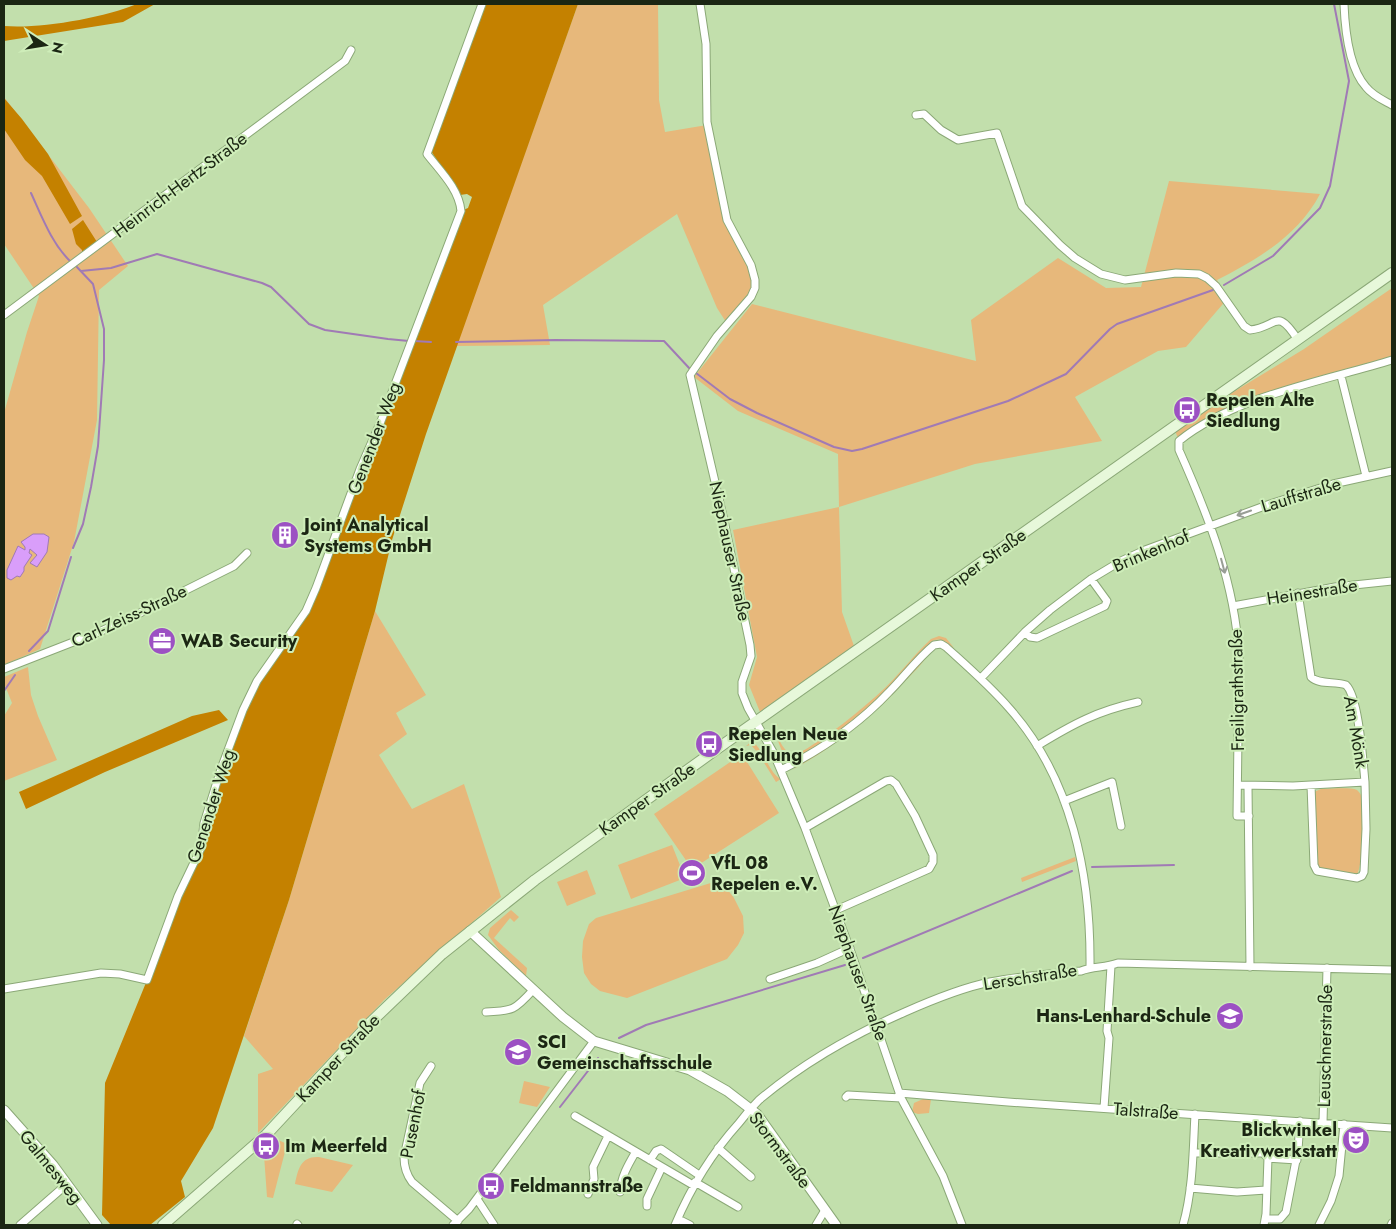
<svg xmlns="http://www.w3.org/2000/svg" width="1396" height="1229" viewBox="0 0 1396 1229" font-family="Jost,sans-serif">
<rect width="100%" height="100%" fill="#c2dfac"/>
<path fill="#e7b87b" d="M578 4H658L659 100 665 132 707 125 727 225 750 266 754 279 750 297 726 322 717 308 677 214 543 305 550 345 456 346Z
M4 97 89 208 128 266 99 290 97 420 74 542 40 649 4 665V413L27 332 39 296 4 244Z
M1169 181 1320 194C1298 236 1258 259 1217 280L1228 298 1186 347 1158 351 1075 397 1102 441 975 464 839 507 842 612 854 646 760 712 749 685 757 657 733 530 839 507 838 454 738 411 694 377 752 304 976 361 971 320 1058 258 1106 288 1141 287Z
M1392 288V360L1240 406 1179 441 1174 428 1304 349Z
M375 611 426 695 396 713 407 734 379 755 412 809 464 784 501 897 384 1000 258 1133V1074L273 1069 244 1036 289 900Z
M939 636 946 638 954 648C946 642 940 636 931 642L890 687 866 710 831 738 796 759 787 757 783 754 773 728 778 724C773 734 784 752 794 756 828 737 858 713 886 687 902 671 915 654 931 639Z
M929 653C924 662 915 671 907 679 874 716 836 746 792 770L843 736Z
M28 667 31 695 38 716 57 760 4 781V716L12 703 4 683V677Z
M752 741C764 750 770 775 781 779L776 782 758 753 751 745 746 746Z
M742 754 779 813 692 869 654 814Z
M1321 789C1329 789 1350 787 1357 790 1359 792 1361 794 1361 796 1364 806 1363 868 1357 874L1321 869 1317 865 1314 792Z
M672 845 685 878 631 899 618 865Z
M1075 857 1076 861 1022 882 1021 878Z
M587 870 596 894 567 906 557 882Z
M714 882 727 889 734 898 743 916 744 933 738 945 727 959 627 998 600 991 591 984 584 973 582 957 583 941 589 924 596 918Z
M511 910 519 917 514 922 510 918 494 938 527 968 526 976 499 950 488 935 490 928Z
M524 1081 550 1087 537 1107 519 1103Z
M923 1099H931L929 1113 918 1114 912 1112 914 1103Z
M274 1138 287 1144 273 1198 267 1197 264 1155Z
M319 1157 353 1165 332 1192 295 1184C298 1169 301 1156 319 1157Z"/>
<path fill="#c48100" d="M137 4H155L123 22 4 41V26C40 29 103 18 137 4Z
M486 4H578L426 434 392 540 375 611 289 900 213 1128 181 1181 185 1197 150 1225H111L102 1215 105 1083 201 848 204 823 257 681 306 611 461 211 468 208 472 197 467 194 460 195 431 151Z
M4 98 22 119 48 154 82 216 70 224 42 176 25 160 4 129Z
M83 220 97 242 82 253V250L76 244 72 229Z
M219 710 228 720 105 772 26 809 19 792 192 716Z"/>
<path fill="#d99efa" stroke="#a07ab5" d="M33 534H44L49 537 47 552 37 567 30 563 37 555 30 549 29 553 32 555 24 567V571L20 577 17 576 11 580 7 578V570L18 546 25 550V547L21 542Z"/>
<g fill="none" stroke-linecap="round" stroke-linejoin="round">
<path stroke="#a07ab5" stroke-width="2" d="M31 193C42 217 52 244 71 262
M81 271 111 268 157 254 262 283 271 287 309 324 325 330 388 339 409 341
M1224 285 1273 256 1320 208 1330 186 1349 81 1334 4
M414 341 431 342
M456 342 555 340 664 341 690 369
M696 373 730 399 757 413 834 447 852 451 862 449 1008 401 1066 374 1110 329 1117 324 1213 290
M73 548 83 524 91 487 98 446 104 360V329L93 284 75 265
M29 651 48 631 71 557
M4 691 15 675
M1092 867 1174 865
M863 958 1072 871
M619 1038 646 1025 845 965
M560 1107 598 1058"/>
<g stroke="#8ba877" stroke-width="9">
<path id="minor" d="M700 4 706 44 707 122 727 220 751 265 755 280V288L751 297 717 336 690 375 723 516 750 645 751 656 742 682V693L748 708 773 752 805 828 851 952 901 1098 943 1176 962 1225
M1344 4C1345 29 1349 68 1366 87 1373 96 1383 100 1392 105
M916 115 924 114 941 130 958 140 997 133 1022 206 1060 245 1075 258 1101 274 1125 280 1176 273 1199 274 1207 278 1216 286 1244 326 1250 330C1278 327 1276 306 1298 340
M4 315 345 61 351 50
M1341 376 1366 476
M1233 606 1335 587 1392 581
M1025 632 1030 637 1037 638 1105 606 1107 601 1091 579
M4 669 99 632 132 617 234 566 247 553
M981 678 1025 632 1050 610 1091 579 1121 561 1145 550 1270 504 1333 484 1392 471
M1037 746C1073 724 1097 711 1138 702
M781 770C821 750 858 725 889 692 904 677 917 659 934 645L941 644 946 647C968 667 990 686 1009 708 1072 778 1091 876 1090 967
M1238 785 1293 786 1365 782C1363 763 1359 697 1346 685 1335 681 1319 685 1311 677L1298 593
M1311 785 1314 865 1317 871 1357 878 1362 876 1364 872 1366 829 1365 782
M1248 786 1250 967
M1064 801 1112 782 1121 826
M1249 816H1237L1239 656C1235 583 1208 515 1179 450V441C1235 396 1324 381 1392 360
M805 828 886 781 891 780 896 784 915 816 933 855V862L929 869 836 910
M770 979 817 963 850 948
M4 989 101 973 120 974 147 980 178 896 201 848 204 823 221 769 243 710 257 681 306 611 316 588 360 469 381 421 461 211C459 189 440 171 427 154L482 4
M486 1012C513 1011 515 1010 533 990
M431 1066 420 1083 404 1157C404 1167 406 1174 412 1182L458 1221
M899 1093 1008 1102 1392 1128
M846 1097 848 1095 901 1098
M1104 1108 1109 1038 1107 1031 1111 966
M575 1116 693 1185
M1323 1123 1327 968
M718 1148 751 1177
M1193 1153H1263L1268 1158 1266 1214 1264 1225
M1268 1158 1297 1160
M650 1160 656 1151 661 1149 699 1175
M695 1182 738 1207
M1190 1188 1237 1192 1266 1190
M620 1192C621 1177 628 1165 635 1153
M588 1194 594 1179 593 1167 608 1136
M477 1199 494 1225
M647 1206V1199L662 1167
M678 1219 690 1225
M1266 1219H1280L1286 1212 1298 1150 1300 1121
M297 1224 298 1225
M20 1225 67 1184
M453 1225 469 1209 594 1041
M675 1225C691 1187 711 1154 739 1123 745 1115 752 1107 759 1100 803 1063 852 1035 905 1012 932 1000 961 988 990 982 1020 976 1051 974 1081 971 1093 966 1105 968 1118 963L1392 970
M816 1225 825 1210
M1183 1225C1193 1190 1193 1151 1195 1114
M1319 1225 1331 1201 1339 1176 1344 1124
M1391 1225 1392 1223"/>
</g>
<g stroke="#8ba877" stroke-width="11">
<path id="tertiary" d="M470 931 563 1017 594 1041 690 1070 727 1091 757 1114 836 1225
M4 1110 53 1165 97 1225"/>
</g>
<g stroke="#8ba877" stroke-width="12">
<path id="secondary" d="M163 1225 266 1135 371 1022 442 954 535 880 714 751 1392 273"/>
</g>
<use href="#minor" stroke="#fff" stroke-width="7"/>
<use href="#tertiary" stroke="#fff" stroke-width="9"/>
<use href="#secondary" stroke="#e7f8da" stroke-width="10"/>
</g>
<defs><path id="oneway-shaft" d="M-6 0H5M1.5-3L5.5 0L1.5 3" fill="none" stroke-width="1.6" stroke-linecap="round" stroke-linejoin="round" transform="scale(1.25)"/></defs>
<g stroke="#989d95">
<use href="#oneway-shaft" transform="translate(1244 513) rotate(161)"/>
<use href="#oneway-shaft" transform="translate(1223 566) rotate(75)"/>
</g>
<defs>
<g id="bus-disc" transform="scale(1.4375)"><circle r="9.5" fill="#9c51c3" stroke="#ceedb9"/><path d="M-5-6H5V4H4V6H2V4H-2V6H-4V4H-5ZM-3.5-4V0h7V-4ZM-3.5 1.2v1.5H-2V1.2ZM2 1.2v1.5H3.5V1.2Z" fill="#fff"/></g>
<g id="building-disc" transform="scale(1.4375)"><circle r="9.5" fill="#9c51c3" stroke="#ceedb9"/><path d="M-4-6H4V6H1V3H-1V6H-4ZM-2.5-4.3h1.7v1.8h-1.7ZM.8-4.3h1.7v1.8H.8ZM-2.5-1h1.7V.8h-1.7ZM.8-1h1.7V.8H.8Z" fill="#fff"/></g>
<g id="office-disc" transform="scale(1.4375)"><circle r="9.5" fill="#9c51c3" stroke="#ceedb9"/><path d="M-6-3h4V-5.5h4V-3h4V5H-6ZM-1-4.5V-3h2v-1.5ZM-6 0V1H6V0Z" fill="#fff"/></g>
<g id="stadium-disc" transform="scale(1.4375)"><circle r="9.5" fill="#9c51c3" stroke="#ceedb9"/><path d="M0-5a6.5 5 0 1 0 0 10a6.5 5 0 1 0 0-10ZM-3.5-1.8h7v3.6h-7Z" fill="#fff"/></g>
<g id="school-disc" transform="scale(1.4375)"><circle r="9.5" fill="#9c51c3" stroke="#ceedb9"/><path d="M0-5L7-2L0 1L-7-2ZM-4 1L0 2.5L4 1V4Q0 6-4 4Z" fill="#fff"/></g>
<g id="theatre-disc" transform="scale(1.4375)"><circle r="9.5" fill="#9c51c3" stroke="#ceedb9"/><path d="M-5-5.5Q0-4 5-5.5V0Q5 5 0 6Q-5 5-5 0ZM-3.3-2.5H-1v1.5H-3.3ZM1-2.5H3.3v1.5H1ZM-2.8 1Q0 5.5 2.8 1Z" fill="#fff"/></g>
</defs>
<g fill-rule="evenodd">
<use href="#bus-disc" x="1187" y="410"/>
<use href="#building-disc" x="285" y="535"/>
<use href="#office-disc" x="162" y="641"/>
<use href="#bus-disc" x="709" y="744"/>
<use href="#stadium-disc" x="692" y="873"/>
<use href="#school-disc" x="1230" y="1016"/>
<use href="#school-disc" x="518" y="1052"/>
<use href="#theatre-disc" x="1356" y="1140"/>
<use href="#bus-disc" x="266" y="1146"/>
<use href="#bus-disc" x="491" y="1186"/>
</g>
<g text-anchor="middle" stroke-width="4" stroke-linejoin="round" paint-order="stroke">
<g font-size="18" fill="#1b2613" stroke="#ceedb9">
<text transform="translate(180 185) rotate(-37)" y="6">Heinrich-Hertz-Straße</text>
<text transform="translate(374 438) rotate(-69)" y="6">Genender Weg</text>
<text transform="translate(1301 495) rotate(-17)" y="6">Lauffstraße</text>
<text transform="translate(730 551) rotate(78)" y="6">Niephauser Straße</text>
<text transform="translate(1151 551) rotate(-23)" y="6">Brinkenhof</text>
<text transform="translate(978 565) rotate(-35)" y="6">Kamper Straße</text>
<text transform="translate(1312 592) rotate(-9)" y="6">Heinestraße</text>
<text transform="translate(129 616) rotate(-25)" y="6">Carl-Zeiss-Straße</text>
<text transform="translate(1237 690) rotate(-91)" y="6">Freiligrathstraße</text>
<text transform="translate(1356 732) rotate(80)" y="6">Am Mönk</text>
<text transform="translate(647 799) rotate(-35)" y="6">Kamper Straße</text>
<text transform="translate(211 806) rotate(-72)" y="6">Genender Weg</text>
<text transform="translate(858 973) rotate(70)" y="6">Niephauser Straße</text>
<text transform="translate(1030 977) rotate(-9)" y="6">Lerschstraße</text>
<text transform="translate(1325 1046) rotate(-89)" y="6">Leuschnerstraße</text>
<text transform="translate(338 1058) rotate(-47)" y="6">Kamper Straße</text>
<text transform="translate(1146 1111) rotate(4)" y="6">Talstraße</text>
<text transform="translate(413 1124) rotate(-79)" y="6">Pusenhof</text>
<text transform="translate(780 1150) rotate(53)" y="6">Stormstraße</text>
<text transform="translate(51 1167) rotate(51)" y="6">Galmesweg</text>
</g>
<g font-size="18" font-weight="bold" fill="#1b2613" stroke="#ceedb9" text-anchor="start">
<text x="1206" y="406">Repelen Alte<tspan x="1206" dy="21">Siedlung</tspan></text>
<text x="304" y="531">Joint Analytical<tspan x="304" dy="21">Systems GmbH</tspan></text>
<text x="181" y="647">WAB Security</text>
<text x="728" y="740">Repelen Neue<tspan x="728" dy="21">Siedlung</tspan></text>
<text x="711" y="869">VfL 08<tspan x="711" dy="21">Repelen e.V.</tspan></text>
<text x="1211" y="1022" text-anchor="end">Hans-Lenhard-Schule</text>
<text x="537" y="1048">SCI<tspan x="537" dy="21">Gemeinschaftsschule</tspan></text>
<text x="1337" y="1136" text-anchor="end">Blickwinkel<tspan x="1337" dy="21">Kreativwerkstatt</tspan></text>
<text x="285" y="1152">Im Meerfeld</text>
<text x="510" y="1192">Feldmannstraße</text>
</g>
</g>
<rect width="1396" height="1229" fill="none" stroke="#1b2613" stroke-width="10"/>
<g transform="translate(45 45) rotate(102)" stroke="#ceedb9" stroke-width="4" paint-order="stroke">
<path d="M0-4L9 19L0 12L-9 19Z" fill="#1b2613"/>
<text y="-8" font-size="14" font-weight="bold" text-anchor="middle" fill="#1b2613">N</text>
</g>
</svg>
